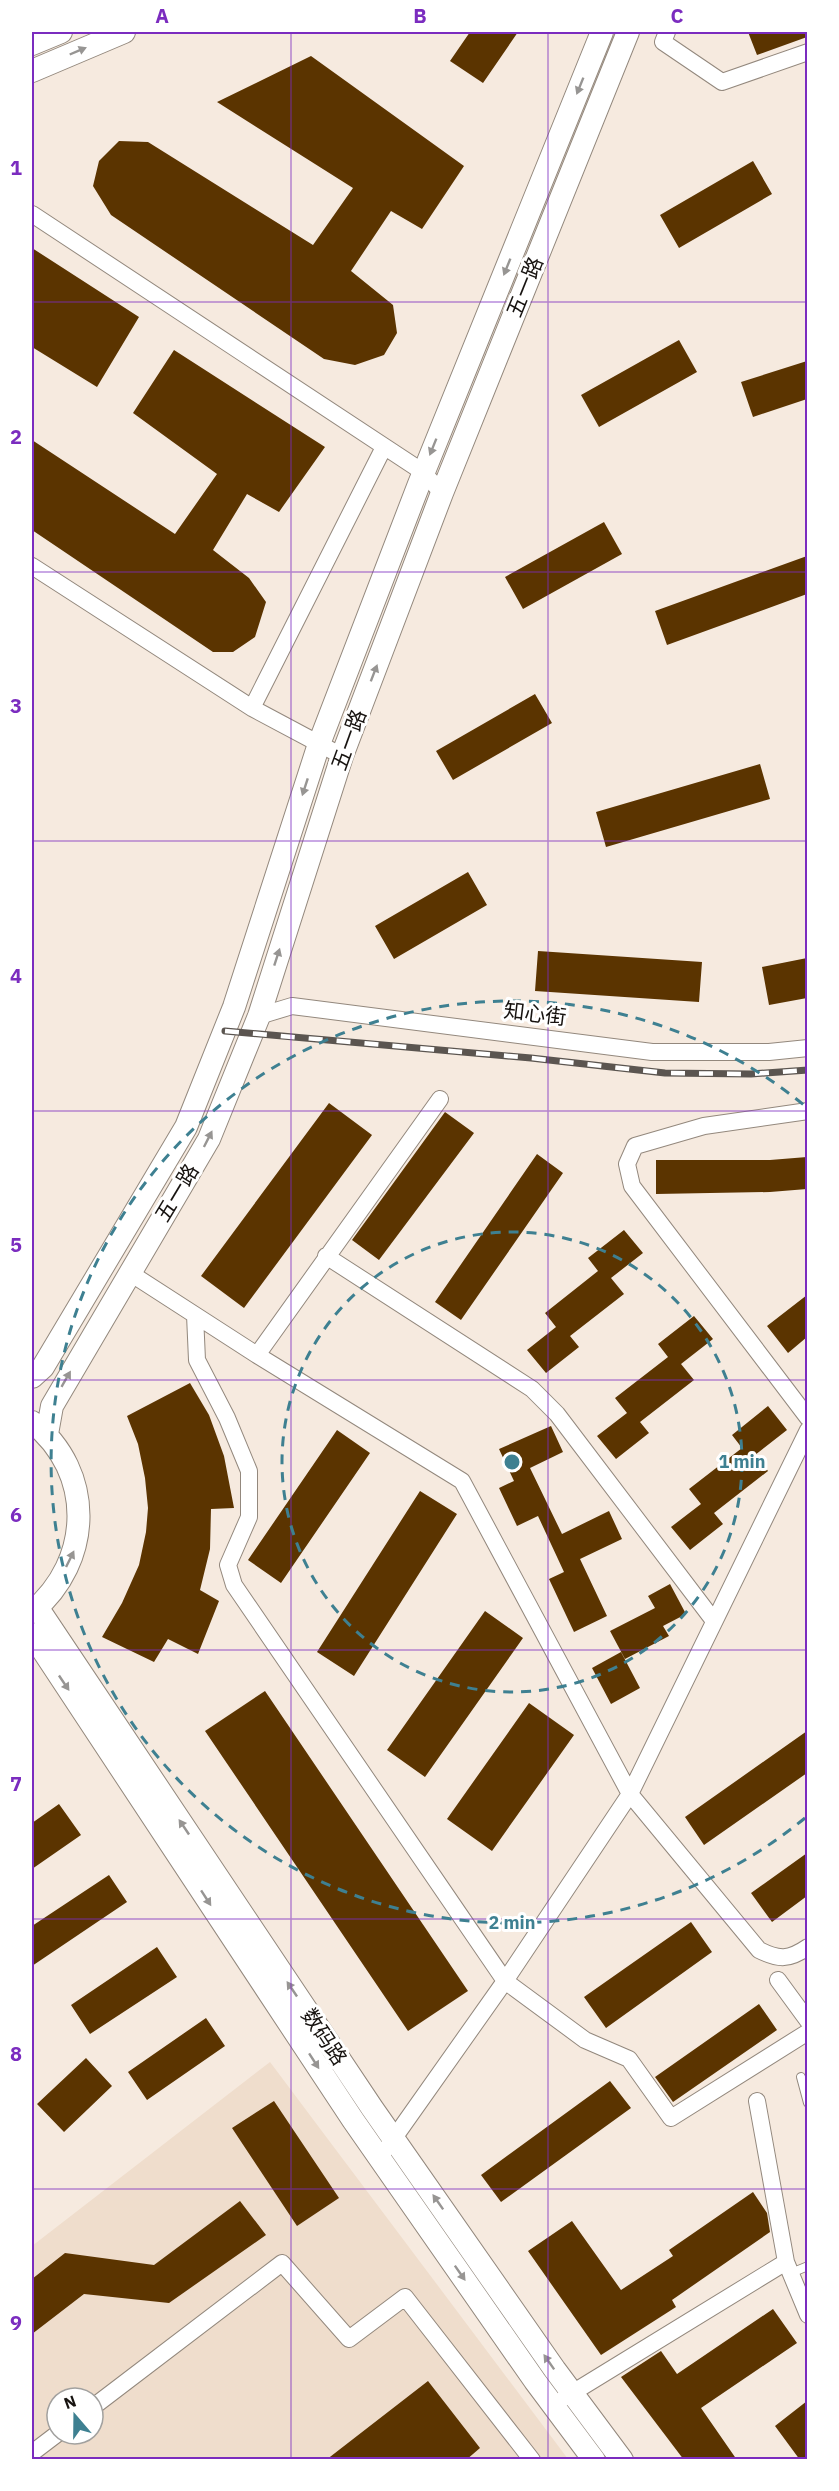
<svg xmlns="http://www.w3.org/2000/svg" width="839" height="2491" viewBox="0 0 839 2491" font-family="'IBM Plex Sans','Noto Sans SC',sans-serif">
<rect width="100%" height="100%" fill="#f6eadf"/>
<path fill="#efddcc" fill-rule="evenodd" d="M270 2062 568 2459 32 2460V2246ZM57 2398H93V2434H57Z"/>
<path fill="#5b3400" d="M470 32H518L483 83 450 61Z
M748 32H807V37L757 55Z
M311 56 464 166 422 229 391 211 351 271 393 305 397 333 384 355 355 365 324 359 111 215 93 186 99 161 119 141 148 142 313 245 353 188 217 102Z
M753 161 772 194 679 248 660 215Z
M32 248 139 317 97 387 32 347Z
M679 340 697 372 599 427 581 395Z
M174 350 325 447 279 512 247 494 213 550 249 578 266 602 255 637 233 652H213L32 530V440L175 534 217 474 133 413Z
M807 361V399L753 417 741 382Z
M604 522 622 554 523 609 505 577Z
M807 556V594L667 645 655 611Z
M535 694 552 723 453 780 436 751Z
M760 764 770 799 606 847 596 812Z
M468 872 487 905 394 959 375 926Z
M538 951 702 962 699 1002 535 991Z
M807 958V998L769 1005 762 967Z
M329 1103 372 1135 244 1308 201 1276Z
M445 1112 474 1133 379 1260 352 1240Z
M537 1154 563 1173 461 1320 435 1302Z
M807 1157V1189L770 1192 656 1194V1160H770Z
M624 1230 643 1253 611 1278 624 1294 570 1336 579 1347 546 1373 527 1350 556 1327 545 1313 598 1271 588 1258Z
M807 1295V1337L788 1353 767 1326Z
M694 1316 713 1339 681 1364 694 1380 640 1422 649 1433 616 1459 597 1436 627 1413 615 1398 668 1357 658 1344Z
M190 1383 209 1415 224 1456 234 1508 211 1509 210 1549 200 1590 219 1601 198 1654 168 1639 154 1662 102 1637 122 1603 139 1565 146 1532 148 1508 145 1478 138 1444 127 1416Z
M768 1406 787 1430 755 1455 768 1471 714 1513 723 1524 690 1550 671 1527 701 1504 689 1489 742 1448 732 1435Z
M551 1426 563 1452 530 1468 562 1534 609 1511 622 1539 580 1559 607 1616 574 1632 549 1579 564 1572 538 1516 517 1526 499 1488 514 1481 499 1449Z
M337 1430 370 1453 281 1583 248 1560Z
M420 1491 457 1514 354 1676 317 1652Z
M670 1584 686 1614 663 1626 669 1636 625 1659 610 1631 655 1608 648 1596Z
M485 1611 523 1638 425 1777 387 1750Z
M621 1652 640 1688 611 1704 592 1668Z
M265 1691 468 1991 408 2031 205 1731Z
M529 1703 574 1735 492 1851 447 1819Z
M807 1731V1773L704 1845 685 1817Z
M59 1804 81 1835 32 1869V1823Z
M807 1853V1896L772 1922 751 1893Z
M109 1875 127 1902 32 1966V1926Z
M691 1922 712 1952 606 2028 584 1997Z
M157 1947 177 1977 90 2034 71 2005Z
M759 2004 777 2030 673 2102 655 2077Z
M206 2018 225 2046 147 2100 128 2072Z
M86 2058 112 2086 64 2132 37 2104Z
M610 2081 631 2108 501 2202 481 2175Z
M274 2101 339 2198 297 2226 232 2128Z
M753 2192 767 2213 770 2232 672 2300 676 2307 601 2355 528 2251 572 2221 621 2290 673 2256 669 2250Z
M240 2201 266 2235 169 2303 84 2294 32 2334V2279L65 2253 154 2265Z
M773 2309 797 2343 701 2408 737 2460H684L621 2377 661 2351 677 2374Z
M428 2381 480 2448 466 2460H326Z
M807 2401V2460H800L775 2426Z"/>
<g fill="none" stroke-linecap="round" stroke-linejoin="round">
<g stroke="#93887d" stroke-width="10">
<path id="service" d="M801 2077 808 2103
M791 2273 808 2266"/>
</g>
<g stroke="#93887d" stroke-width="18">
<path id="minor" d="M667 32 663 42 722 82 808 52
M32 214 423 472 442 493
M32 566 252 708 342 756
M252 708 384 447
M259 1016 292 1006 652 1052H769L808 1048
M808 1111 704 1126 635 1146 627 1164 632 1186 808 1418
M326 1256 532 1389 557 1414 714 1621
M130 1273 257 1355 462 1481 630 1794 759 1950C779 1960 789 1960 808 1947
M195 1315 197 1360 227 1418 249 1471V1517L228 1565 234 1585 505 1981 585 2040 629 2059 671 2118 808 2032
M257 1355 440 1099
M778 1980 808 2021
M757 2101 786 2262 808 2315
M387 2148 505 1981 630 1794 808 1430
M564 2398 786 2262
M93 2407 282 2263 349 2339 405 2297 532 2460
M32 2453 57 2434"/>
</g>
<g stroke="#93887d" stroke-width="24">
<path id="secondary" d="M32 44 61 32
M32 71 124 32
M32 1377 43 1367 186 1127 234 1007 319 744 419 484 602 32
M32 1422C95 1472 93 1561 32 1612
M47 1434 52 1406 209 1139 259 1016 342 756 442 493 628 32
M37 1607 372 2108 555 2370 622 2460
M32 1634 353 2120 535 2381 594 2460"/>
</g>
<use href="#service" stroke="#fff" stroke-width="8"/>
<use href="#minor" stroke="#fff" stroke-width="16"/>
<use href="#secondary" stroke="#fff" stroke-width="22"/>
<g stroke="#5b5550" stroke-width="7">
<path id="rail" d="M225 1031 531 1058 665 1073 751 1074 808 1070"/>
</g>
<use href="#rail" stroke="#fff" stroke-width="4.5" stroke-dasharray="14" stroke-linecap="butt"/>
</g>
<defs><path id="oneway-solid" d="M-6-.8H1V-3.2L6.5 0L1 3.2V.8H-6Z" transform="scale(1.5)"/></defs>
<g fill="#979593">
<use href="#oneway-solid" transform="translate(78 51) rotate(-23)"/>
<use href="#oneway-solid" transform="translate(580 86) rotate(112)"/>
<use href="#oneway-solid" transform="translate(507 267) rotate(112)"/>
<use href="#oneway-solid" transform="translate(433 447) rotate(112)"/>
<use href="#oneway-solid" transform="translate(374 673) rotate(-69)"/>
<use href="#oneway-solid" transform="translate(305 787) rotate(108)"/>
<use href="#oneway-solid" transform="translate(277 957) rotate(-72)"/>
<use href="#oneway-solid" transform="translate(208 1139) rotate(-63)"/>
<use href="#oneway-solid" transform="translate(66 1379) rotate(-60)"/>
<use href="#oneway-solid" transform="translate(70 1559) rotate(-64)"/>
<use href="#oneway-solid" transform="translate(64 1683) rotate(56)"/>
<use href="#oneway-solid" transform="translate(184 1827) rotate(-124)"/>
<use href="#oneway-solid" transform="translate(206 1898) rotate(57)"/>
<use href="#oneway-solid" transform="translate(292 1989) rotate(-124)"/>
<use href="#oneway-solid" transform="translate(314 2061) rotate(57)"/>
<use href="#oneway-solid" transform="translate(438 2202) rotate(-125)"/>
<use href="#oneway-solid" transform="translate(460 2273) rotate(55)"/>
<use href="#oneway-solid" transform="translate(549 2362) rotate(-125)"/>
</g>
<path fill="none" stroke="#7b2cbf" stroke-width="1.5" stroke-opacity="0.55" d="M291 32V2460M548 32V2460M32 302H808M32 572H808M32 841H808M32 1111H808M32 1380H808M32 1650H808M32 1919H808M32 2189H808"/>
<g fill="none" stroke="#3e8091" stroke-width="3" stroke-dasharray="10 8">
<circle cx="512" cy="1462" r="230"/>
<path d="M805 1818A461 461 0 1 1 805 1106"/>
</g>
<g text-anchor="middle" stroke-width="6" stroke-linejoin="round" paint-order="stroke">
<g font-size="21" fill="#171310" stroke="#fff">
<text transform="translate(525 287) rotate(-68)" y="7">五一路</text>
<text transform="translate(349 740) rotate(-70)" y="7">五一路</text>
<text transform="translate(535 1014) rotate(7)" y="7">知心街</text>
<text transform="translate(177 1193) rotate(-59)" y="7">五一路</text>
<text transform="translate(324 2037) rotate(56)" y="7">数码路</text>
</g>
</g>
<circle cx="512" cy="1462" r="9" fill="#3e8091" stroke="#fff" stroke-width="3"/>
<g font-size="18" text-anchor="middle" font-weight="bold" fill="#3e8091" stroke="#fff" stroke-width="6" stroke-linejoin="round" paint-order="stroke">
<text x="742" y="1468">1 min</text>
<text x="512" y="1929">2 min</text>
</g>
<rect width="839" height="2491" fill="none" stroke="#ffffff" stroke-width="66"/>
<g transform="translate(75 2416) rotate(340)"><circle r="28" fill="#ffffff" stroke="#a2a19f" stroke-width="1.5"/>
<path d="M0-4.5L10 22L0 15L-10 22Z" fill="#3e8091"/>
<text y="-9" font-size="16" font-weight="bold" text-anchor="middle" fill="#171310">N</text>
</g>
<rect x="33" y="33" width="773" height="2425" fill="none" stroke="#7b2cbf" stroke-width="2"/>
<g font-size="20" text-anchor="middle" font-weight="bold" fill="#7b2cbf">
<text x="162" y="23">A</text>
<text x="420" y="23">B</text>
<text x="677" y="23">C</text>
<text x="16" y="175">1</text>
<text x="16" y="444">2</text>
<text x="16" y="713">3</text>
<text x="16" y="983">4</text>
<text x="16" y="1252">5</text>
<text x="16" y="1522">6</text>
<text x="16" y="1791">7</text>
<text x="16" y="2061">8</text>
<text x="16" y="2330">9</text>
</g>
</svg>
